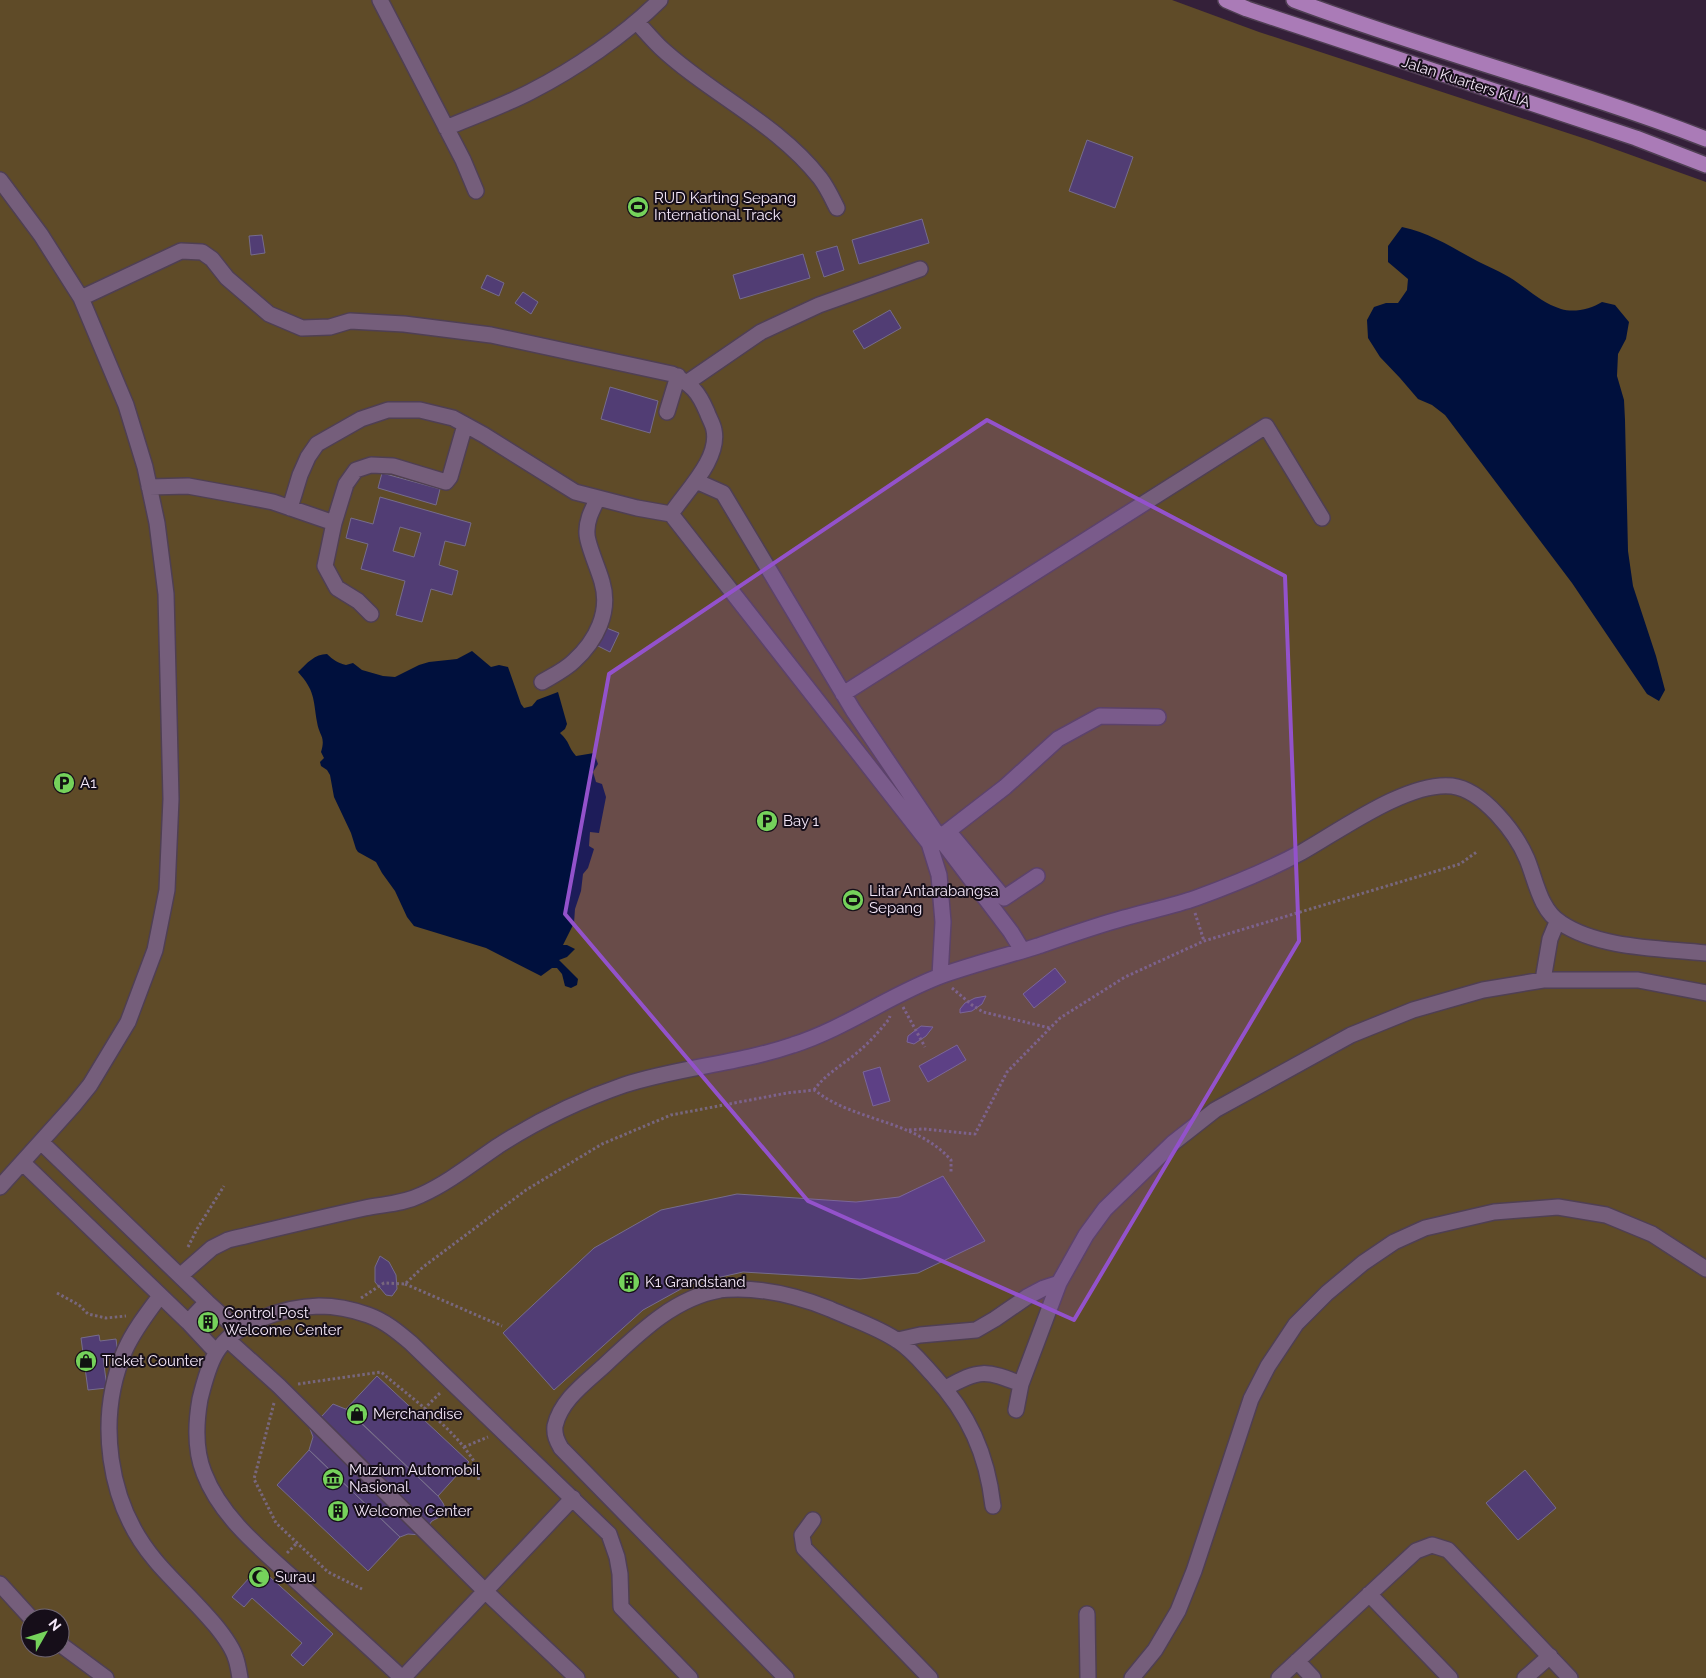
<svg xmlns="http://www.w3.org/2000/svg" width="1706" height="1678" viewBox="0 0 1706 1678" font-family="Raleway,sans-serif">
<rect width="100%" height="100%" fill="#342039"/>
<path fill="#5f4b28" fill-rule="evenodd" d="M0 0H1172L1259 32 1592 141 1706 182V1678H0ZM30 1618H60V1648H30Z"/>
<path fill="#00103d" d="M1402 227C1427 232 1446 244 1468 256 1481 264 1496 269 1509 277 1527 288 1541 303 1561 309 1574 313 1591 309 1602 302L1615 305 1629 322 1626 339 1618 354 1617 376 1624 400 1625 420 1628 551 1633 586 1656 656 1665 690 1659 701 1647 694 1572 583 1445 415 1432 405 1418 399 1400 378 1380 357 1368 338 1367 320 1374 307 1386 303H1398L1407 290 1408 279 1388 262V246Z
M472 651 491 667 499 665 508 667 521 704 524 708 532 706 537 700 558 692 567 724 565 729 560 733C570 742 568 747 576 756L594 753 598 764 593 772 596 782 602 784 606 797 599 833 590 832 589 846 594 849 588 868 583 874 581 891 575 909 574 923 563 945H567L575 949 567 957 559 960 578 979 577 985 571 988 565 986 562 974 557 968H552L541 976 486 948 414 926 407 917 395 891 382 873 376 862 358 852 356 849 351 833 334 797 330 775 327 770 321 766 320 762 324 758 321 752C326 736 319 736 317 722 313 698 315 691 298 672 307 663 315 654 327 654 333 660 338 663 346 665L353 663 362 670 383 676 395 677 419 665 429 662 457 659Z"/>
<path fill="#513d74" stroke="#766c8c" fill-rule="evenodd" d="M1087 140 1133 157 1115 208 1069 191Z
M922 219 929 243 859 264 852 240Z
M262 235 265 253 251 255 249 236Z
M837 246 844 270 824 277 816 252Z
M803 254 810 278 740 299 733 275Z
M487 275 504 283 499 296 481 288Z
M523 292 538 302 531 314 515 303Z
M890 310 901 328 864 349 853 331Z
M610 387 658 401 650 433 601 419Z
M382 473 440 489 436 505 378 488Z
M380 497 471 523 465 546 445 541 439 565 458 571 452 595 431 589 422 622 396 615 405 581 361 569 368 544 346 538 351 518 373 524ZM400 527 421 533 414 557 393 551Z
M604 627 619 633 610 652 596 645Z
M1055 968 1066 982 1034 1008 1023 994Z
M986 996 982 1004 972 1011 960 1013V1009L965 1003 975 998Z
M921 1026 933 1027 926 1036 914 1044 907 1042 908 1036Z
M957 1045 966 1060 928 1082 919 1066Z
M880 1067 890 1101 873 1106 863 1072Z
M943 1176 985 1241 918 1273 860 1279 743 1272 690 1284 643 1310 554 1390 503 1333 594 1248 661 1210 737 1194 856 1202 899 1197Z
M380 1256 389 1262 396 1275 397 1289 392 1296 386 1295 375 1282V1267Z
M208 1310 220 1323 209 1333 197 1321Z
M99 1335 100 1341 116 1339 118 1355 103 1357 107 1388 88 1390 81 1338Z
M377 1376 469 1462 438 1496 346 1409Z
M333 1404 348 1410 438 1496 443 1503 447 1513 432 1521 421 1535 408 1534 400 1537 309 1450 313 1437 309 1426 322 1416Z
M309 1450 400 1537 368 1571 277 1485Z
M1525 1470 1556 1508 1518 1540 1486 1503Z
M259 1567 333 1634 303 1666 291 1655 302 1643 252 1598 244 1607 232 1597Z"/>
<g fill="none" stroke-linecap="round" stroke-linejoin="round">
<g stroke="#4f3f53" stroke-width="18">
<path id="minor" d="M380 0 463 160 476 191
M637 22C644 30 652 39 660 47 710 94 777 123 820 178 827 187 832 198 837 208
M446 128C474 116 503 106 530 92 575 69 625 35 660 0
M0 180 41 235 81 298 126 405 145 467 157 523 166 594 171 799 167 890 155 950 128 1022 90 1085 73 1106 0 1187
M81 298 181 251 202 252 212 259 227 278 269 314 302 328 330 327 350 321 404 324 491 335 672 374C692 385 698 391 707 412 709 418 713 424 714 430 720 459 686 491 671 514L929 843 939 875 943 922 940 976
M688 382 761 332 819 305 920 269
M667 412 678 376
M696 481 723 493 853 710 939 837 1011 932 1022 950
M149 487 188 486 243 496 273 502 334 523
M290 508 300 475 308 457 317 444 361 419 388 410H420L453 418 484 435 575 492 637 508 671 514
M371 614 358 601 337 588 325 566 334 523 346 484 356 470 371 465 393 466 446 482 450 477 465 425
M542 682C552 676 565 670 574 661 596 641 611 612 602 582 599 570 587 544 587 534 586 521 592 510 598 498
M843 694 1266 426 1322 518
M948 831 1004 898 1037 876
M932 841 948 831 1005 787 1058 739 1100 716 1158 717
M1543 980 1550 939 1557 922
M23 1163 188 1322 207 1302 41 1142
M180 1276 212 1248 228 1240C274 1229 319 1218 365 1208 384 1204 403 1204 421 1195 448 1183 473 1163 498 1146 537 1121 580 1100 624 1085 679 1067 738 1064 793 1045 846 1028 891 994 943 975 974 964 1006 956 1038 946 1067 936 1095 926 1124 918 1148 911 1173 906 1196 898 1232 885 1269 870 1302 852 1341 830 1408 781 1452 786 1483 790 1516 833 1527 859 1536 881 1540 910 1561 923 1600 949 1661 948 1706 953
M160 1296C148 1312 134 1330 125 1350 96 1418 107 1503 155 1560 176 1586 227 1629 236 1659 238 1665 239 1672 240 1678
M207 1302 238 1330
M188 1322 216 1352
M228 1340 279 1386 485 1591 577 1678
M898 1340 920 1335 976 1330 995 1319 1027 1297 1044 1288 1059 1283
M946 1388C979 1369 986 1370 1021 1384
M1016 1410 1021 1384 1059 1283 1086 1235 1105 1209 1173 1143 1215 1110 1351 1035 1413 1010 1483 990 1543 980H1638L1706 993
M813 1520 802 1535 804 1548 930 1678
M0 1584 31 1618
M1369 1594 1450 1678
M1087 1614 1088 1678
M60 1644 106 1678
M1297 1661 1313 1678
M402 1678C369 1647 335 1617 302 1586 266 1553 222 1520 204 1473 195 1451 196 1422 200 1399 203 1387 210 1363 216 1353 234 1322 286 1307 319 1306 334 1306 354 1310 368 1315 385 1321 398 1332 411 1343L609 1534 617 1557 620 1574 621 1607 690 1678
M403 1678 573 1498
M786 1678 561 1448C557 1441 554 1435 555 1426 561 1399 588 1381 607 1363 639 1333 674 1298 720 1290 725 1289 732 1289 738 1289 771 1289 800 1297 830 1309 852 1319 878 1327 898 1341 912 1350 922 1363 933 1375 969 1414 987 1454 993 1506
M1132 1678 1155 1650 1178 1611 1194 1571 1251 1399 1268 1366 1296 1324 1327 1293 1363 1263 1394 1242 1425 1228 1494 1212 1558 1207 1606 1215 1652 1234 1706 1269
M1279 1678 1416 1551 1432 1545 1448 1550 1570 1678
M1525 1678 1550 1656"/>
</g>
<g stroke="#4f3f53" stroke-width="18">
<path id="major" d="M1226 0 1247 9 1636 138 1706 165
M1294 0C1430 51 1571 87 1706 139"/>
</g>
<path stroke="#78677d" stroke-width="3" stroke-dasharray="2.5 2.5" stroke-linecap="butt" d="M1195 913 1204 941
M952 988 972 1005 983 1012 1050 1028
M903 1007 925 1047
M814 1090C825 1075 839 1067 853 1056 867 1045 878 1033 889 1019L890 1016
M909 1130 923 1129 975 1134 1007 1072 1060 1018 1125 977 1204 941 1460 864 1478 851
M188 1247 197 1229 224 1186
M405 1284 502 1326
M57 1293 79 1305 88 1314 106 1318 126 1316
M361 1298 384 1283 405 1284 423 1267 526 1190 602 1144 671 1115 787 1093 814 1090C820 1094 825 1098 831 1101 870 1122 920 1125 951 1160V1172
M298 1384 381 1372C409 1396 448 1424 469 1454 476 1462 478 1472 479 1482
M274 1403 254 1479 276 1523 328 1572 362 1589
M424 1409 441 1392
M464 1447 488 1437
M287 1553 297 1543"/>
<use href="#minor" stroke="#755e7b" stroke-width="15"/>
<use href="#major" stroke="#aa7bb7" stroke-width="15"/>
</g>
<path fill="#9352cb" fill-opacity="0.2" stroke="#9352cb" stroke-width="4" stroke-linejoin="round" d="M987 420 1285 576 1299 941 1074 1320 808 1201 565 914 609 674Z"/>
<defs>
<g id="stadium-disc" transform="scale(1.125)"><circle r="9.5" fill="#75d25b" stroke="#160e19"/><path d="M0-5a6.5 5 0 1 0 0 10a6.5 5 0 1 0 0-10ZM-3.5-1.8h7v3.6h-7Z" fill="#111"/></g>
<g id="parking-disc" transform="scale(1.125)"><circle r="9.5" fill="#75d25b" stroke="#160e19"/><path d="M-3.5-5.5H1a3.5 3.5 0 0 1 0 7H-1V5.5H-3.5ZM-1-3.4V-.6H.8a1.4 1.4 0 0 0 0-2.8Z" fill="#111"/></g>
<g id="building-disc" transform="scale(1.125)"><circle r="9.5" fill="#75d25b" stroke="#160e19"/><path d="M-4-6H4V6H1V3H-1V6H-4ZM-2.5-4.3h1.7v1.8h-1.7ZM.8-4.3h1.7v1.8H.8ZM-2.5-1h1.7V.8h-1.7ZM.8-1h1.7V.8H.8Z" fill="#111"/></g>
<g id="shop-disc" transform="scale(1.125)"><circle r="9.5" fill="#75d25b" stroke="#160e19"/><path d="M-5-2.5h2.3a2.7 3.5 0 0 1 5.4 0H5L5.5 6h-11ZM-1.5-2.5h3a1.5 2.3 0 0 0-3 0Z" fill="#111"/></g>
<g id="museum-disc" transform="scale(1.125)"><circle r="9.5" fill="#75d25b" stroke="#160e19"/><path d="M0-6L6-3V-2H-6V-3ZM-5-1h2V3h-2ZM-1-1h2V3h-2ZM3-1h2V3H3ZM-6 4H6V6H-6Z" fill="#111"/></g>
<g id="mosque-disc" transform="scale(1.125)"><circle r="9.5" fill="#75d25b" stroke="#160e19"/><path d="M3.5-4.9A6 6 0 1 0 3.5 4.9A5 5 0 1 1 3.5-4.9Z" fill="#111"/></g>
</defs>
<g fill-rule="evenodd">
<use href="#stadium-disc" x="638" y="207"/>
<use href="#parking-disc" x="64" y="783"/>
<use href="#parking-disc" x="767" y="821"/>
<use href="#stadium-disc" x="853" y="900"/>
<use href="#building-disc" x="629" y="1282"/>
<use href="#building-disc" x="208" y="1322"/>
<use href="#shop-disc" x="86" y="1361"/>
<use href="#shop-disc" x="357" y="1414"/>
<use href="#museum-disc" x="333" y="1479"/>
<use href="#building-disc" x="338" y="1511"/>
<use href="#mosque-disc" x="259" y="1577"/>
</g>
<g text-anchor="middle" stroke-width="4" stroke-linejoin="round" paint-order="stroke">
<g font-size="15" fill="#f5e8f9" stroke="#160e19">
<text transform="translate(1466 82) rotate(18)" y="5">Jalan Kuarters KLIA</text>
</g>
<g font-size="15" fill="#f5e8f9" stroke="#160e19" text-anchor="start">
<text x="654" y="203">RUD Karting Sepang<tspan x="654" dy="17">International Track</tspan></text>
<text x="80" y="788">A1</text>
<text x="783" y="826">Bay 1</text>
<text x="869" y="896">Litar Antarabangsa<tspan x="869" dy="17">Sepang</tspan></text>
<text x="645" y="1287">K1 Grandstand</text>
<text x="224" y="1318">Control Post<tspan x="224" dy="17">Welcome Center</tspan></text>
<text x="102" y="1366">Ticket Counter</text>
<text x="373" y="1419">Merchandise</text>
<text x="349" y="1475">Muzium Automobil<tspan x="349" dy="17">Nasional</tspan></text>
<text x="354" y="1516">Welcome Center</text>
<text x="275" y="1582">Surau</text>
</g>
</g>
<g transform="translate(45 1633) rotate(51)"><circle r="24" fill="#160e19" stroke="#6f6573"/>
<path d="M0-4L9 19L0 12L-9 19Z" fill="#75d25b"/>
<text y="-8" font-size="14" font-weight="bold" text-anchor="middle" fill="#f5e8f9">N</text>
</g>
</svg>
